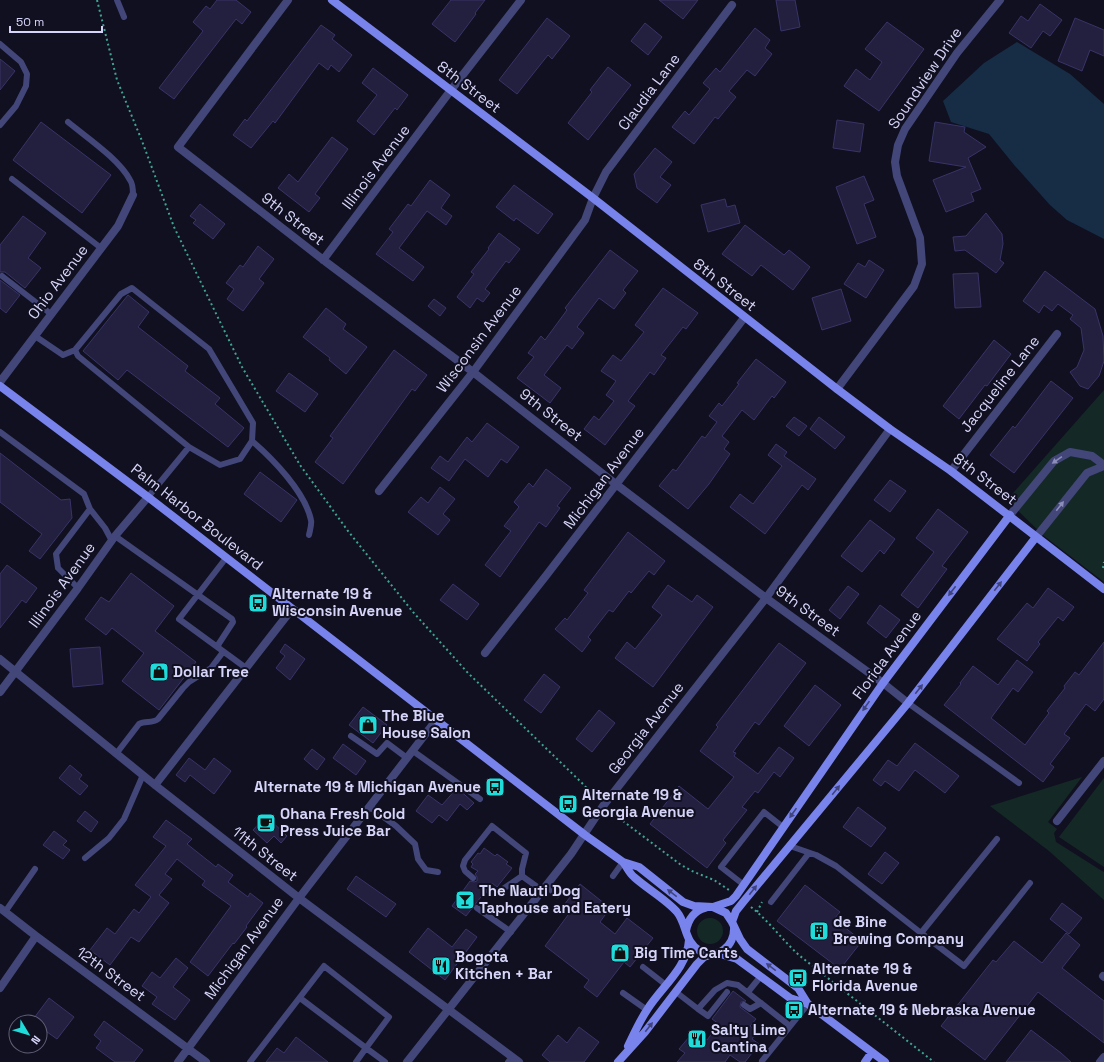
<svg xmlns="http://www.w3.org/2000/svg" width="1104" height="1062" viewBox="0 0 1104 1062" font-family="'Space Grotesk',sans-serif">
<rect width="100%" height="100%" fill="#111020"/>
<path fill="#142926" d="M1104 390V582L1044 536 1007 500Z
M1082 777 1048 822 1057 829 1054 833 1056 842 1102 871 1104 872V900L1049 851 990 806Z
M1104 778V867L1059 837Z
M697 931a13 13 0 1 1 26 0a13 13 0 1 1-26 0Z"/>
<path fill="#162d45" d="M1017 42 1070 74 1104 104V239L1067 220 1050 205 1015 166 989 134 951 122 943 101 984 63Z"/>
<path fill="#221f3f" stroke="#383468" d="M217 0H236L251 12 242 24 236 19 174 99 159 88 203 31 193 22 206 6 210 9Z
M451 0H485L475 13 476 14 455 42 432 24Z
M659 0H698L683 19Z
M776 0H795L800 27 781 31Z
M1040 4 1062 20 1050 36 1043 31 1031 48 1009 33 1021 16 1028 21Z
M547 18 570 36 552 59 548 55 517 94 499 80Z
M1075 18 1104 30V56L1090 50 1082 71 1058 61Z
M887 22 924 49 879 111 844 86 856 69 870 80 882 62 865 49Z
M645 23 662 37 648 55 631 41Z
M321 25 335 35 332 39 352 55 339 72 331 65 328 70 319 63 275 123 273 121 251 148 233 135 245 119 247 121Z
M755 28 770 40 765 48 772 54 755 76 747 70 729 91 736 97 718 119 715 117 694 144 672 127 685 111 689 115 710 89 703 83 716 68 720 72Z
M0 59 15 71 0 90Z
M608 67 631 85 588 140 568 123 592 92 590 90Z
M373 68 408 95 397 110 395 108 374 135 357 121 377 95 362 83Z
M837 120 864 124 860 152 833 148Z
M41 122 111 175 82 213 13 160Z
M935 122 965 127 964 132 986 147 968 158 981 189 971 193 974 201 946 212 933 180 966 167 929 161Z
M332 137 348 149 315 194 320 198 309 212 278 188 289 174 298 182Z
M655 148 672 162 660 177 671 185 657 203 637 188 634 174Z
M864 176 874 200 864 204 876 237 857 244 836 187Z
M430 180 450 195 441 208 452 216 446 225 427 211 399 248 424 267 413 281 376 254 393 232 389 229 408 204 411 206Z
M514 185 553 214 538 234 516 218 514 221 496 207Z
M725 199 727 207 735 205 740 223 708 232 701 205Z
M200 204 225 224 213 239 193 223 196 220 190 216Z
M986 213 1002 234 1003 244 1000 260 1004 263 996 273 965 250 955 251 953 237 966 236Z
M23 216 46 233 28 258 41 268 25 288 5 272H0V245Z
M745 225 784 255 789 250 810 267 793 290 761 265 752 276 722 254Z
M499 233 520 249 509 263 506 261 485 289 490 293 483 302 477 298 470 308 457 297 474 274 471 272 489 249 488 248Z
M258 246 274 259 259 279 264 283 243 311 227 299 234 289 226 283 240 265 243 267Z
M610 250 638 271 623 290 626 293 614 309 599 298 577 327 584 333 572 349 567 345 544 375 561 388 550 403 517 378 534 357 528 353 541 336 545 340 567 310 565 308Z
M869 260 884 270 866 298 844 284 858 263 865 267Z
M1045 271 1095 309 1103 336 1104 361 1099 376 1088 389 1080 386 1070 372 1077 367 1084 350 1081 328 1070 319 1073 315 1058 304 1052 311 1044 305 1039 313 1023 301Z
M978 273 981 307 955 308 953 274Z
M0 280 20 295 6 313 0 308Z
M663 288 698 313 686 329 683 327 661 355 666 358 654 375 650 372 628 401 635 406 605 445 584 429 594 416 599 420 614 401 606 395 616 381 601 371 613 355 621 361 644 332 635 325Z
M841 289 851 321 822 330 812 298Z
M128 295 149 312 138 327 188 366 185 371 220 398 215 404 244 428 228 447 127 370 118 380 83 351Z
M434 299 446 308 440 316 428 306Z
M326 308 346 324 343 329 367 347 346 374 329 360 330 358 303 337Z
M994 340 1011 354 987 386 985 385 959 419 943 406Z
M394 350 427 375 415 391 412 389 343 484 315 462 333 438 330 436Z
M756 359 786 382 774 398 772 396 754 420 742 410 722 436 729 442 724 449 730 454 709 484 688 509 659 486 673 469 676 471 702 436 705 438 717 422 709 416 719 403 722 406 739 384 737 383Z
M289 373 318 394 305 412 276 391Z
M1051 381 1073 398 1014 473 990 455 1013 426 1015 428Z
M794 417 807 426 799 436 786 426Z
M819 417 845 437 835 449 810 429Z
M487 423 519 447 507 463 501 459 488 477 465 459 449 481 431 468 440 456 448 462 467 437 472 442Z
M776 444 787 452 784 456 816 479 808 490 802 485 765 534 730 507 740 494 753 504 782 466 768 455Z
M0 453 61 500 70 499 72 518 40 559 29 551 42 534 0 502Z
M546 469 571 488 557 506 560 508 546 527 539 522 500 577 485 565 511 531 504 526 519 507 514 502 529 483 533 487Z
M260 472 297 500 281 522 244 494Z
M890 480 906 491 890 512 874 500Z
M440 487 455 499 443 514 450 520 438 535 408 512 421 497 428 503Z
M938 509 968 532 942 566 947 569 918 608 901 595 934 552 916 538Z
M870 520 895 539 884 554 880 550 862 572 841 556Z
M628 532 665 561 654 575 649 571 631 593 629 591 613 612 609 610 588 637 591 640 582 652 555 629 565 618 567 620 588 593 584 590Z
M7 565 37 588 26 603 22 600 0 628V574Z
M131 573 174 606 155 631 196 662 159 710 122 681 144 653 112 628 106 635 85 619 101 597 109 602Z
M453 584 479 604 467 620 440 600Z
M668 585 692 602 697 595 713 607 653 687 615 658 627 642 635 649 662 615 652 607Z
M848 586 859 594 840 619 829 610Z
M1048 588 1074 607 1063 621 1058 617 1038 642 1040 644 1027 661 997 639 1027 603 1033 608Z
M880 605 900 620 886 638 867 623Z
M1104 642V699L1095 711 1086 704 1064 734 1070 738 1050 764 1054 767 1043 782 944 705 961 684 960 683 973 666 998 685 1017 660 1033 672 1018 692 1013 688 991 718 1025 745 1049 713 1047 711 1065 688 1064 686 1075 672 1079 675Z
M779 643 806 663 759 725 755 722 733 752 736 753 734 756 758 774 779 747 794 758 780 777 774 772 758 793 755 791 742 807 747 810 723 840 726 843 707 868 650 824 679 786 708 809 734 777 700 751 718 727 716 725Z
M285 644 305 659 290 680 276 668 285 656 280 652Z
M100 647 103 684 73 687 70 649Z
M544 674 560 687 541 713 524 700Z
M815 685 841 705 809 746 784 726Z
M363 707 387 725 373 743 349 725Z
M599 710 615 723 592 752 576 739Z
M915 743 959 776 945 793 915 770 899 791 885 781 881 786 873 780 888 760 897 766Z
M343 744 366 761 356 775 333 758Z
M312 749 325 759 317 770 304 759Z
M189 758 205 770 214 758 231 771 214 794 190 775 185 782 176 775Z
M70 765 82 775 79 779 88 786 80 795 59 778Z
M457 788 474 803 467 810 460 804 447 821 439 815 432 823 416 811 428 795 442 805Z
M858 807 886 828 871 847 843 827Z
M85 811 98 822 91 832 77 821Z
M266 816 287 836 281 843 274 836 267 843 253 830Z
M166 820 192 839 187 844 216 867 218 864 233 875 228 882 248 897 250 893 263 903 246 926 247 927 234 944 233 943 208 976 190 962 231 906 202 885 205 881 177 859 165 874 172 879 159 895 169 903 139 942 131 937 110 965 90 950 107 928 115 934 134 909 139 913 151 897 135 885 166 846 153 837Z
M54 831 67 841 63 845 70 850 63 859 43 845Z
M484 848 495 856 497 854 508 862 506 864 512 868 497 887 492 883 489 886 484 887 483 890 484 893 466 916 452 906 470 881 474 882 477 881V877L475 874 478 871 471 867 473 864 471 862 478 853 480 854Z
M885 852 899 863 882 884 868 874Z
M356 876 396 904 386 917 347 889Z
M580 884 610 908 600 922 615 934 627 918 653 938 630 967 624 962 597 997 584 987 589 980 545 946 571 911 564 905Z
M805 885 840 912 834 919 862 941 840 969 777 921Z
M1062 903 1082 918 1069 934 1050 919Z
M428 928 452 947 466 929 477 937 445 980 409 952Z
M1066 933 1080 945 1062 968 1104 1001V1043L1038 992 985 1060 941 1026 993 960 996 962 1014 941 1042 963Z
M176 958 188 968 173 987 190 1000 175 1020 152 1004 157 997 142 986 152 972 160 978Z
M733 991 746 1001 741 1002 740 1007 756 1019 750 1026 757 1032 752 1039 759 1044 745 1062H740L730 1055 725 1062H677L685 1053 679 1049 695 1030 707 1040 719 1024 712 1019Z
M49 998 74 1017 57 1039 40 1027V1022H31Z
M104 1021 143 1050 134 1062H115L96 1048 101 1041 94 1035Z
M579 1027 599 1042 584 1062H550L542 1055 558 1035 567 1043Z
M1031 1030 1061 1053 1071 1062H1006Z
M296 1037 328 1062H266L277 1048 284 1053Z"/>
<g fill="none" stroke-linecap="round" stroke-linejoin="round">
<path stroke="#3fa493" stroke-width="2" stroke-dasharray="2 3" stroke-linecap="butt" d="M97 0 117 80 142 141 174 227 242 367 300 465 348 531 413 612 468 673 583 784 596 798
M1103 568 1104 562
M611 812 681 865 694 872 714 880 729 890
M751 907C770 922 783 941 800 956L934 1062
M757 912 762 902"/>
<path stroke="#424679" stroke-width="6" d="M117 0 124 17
M0 44 21 62 27 74 26 86 16 106 0 125
M68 122C86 137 119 159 130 180 133 184 133 190 133 195
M12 179 101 248
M2 276 51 314
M35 336 63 355 75 350
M0 432 84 494 90 509 56 554 58 568 78 588
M252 441C273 459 305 492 311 520 312 524 310 530 309 535
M148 497 189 447 220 465 240 459 252 441 253 423 209 349 132 288 121 294 75 350 78 356 189 447
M90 509 105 528 112 541
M115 536 232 619 233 622 218 645 219 648
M226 558 179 619 246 668
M908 703 1019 783
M351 736 377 754 387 743 407 758
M413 751 480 799
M116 754 139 724C145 720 152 724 158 719L183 688 189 682 211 668 223 652
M370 807 396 826 415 844 418 859 426 870 438 872
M790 846 816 855 836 866 921 933 997 839
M85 858 109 838 124 819 143 775
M613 876 623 862
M473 878 465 871 463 866 465 860 492 826 526 853 522 869V876L543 891
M744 885 721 867 764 812 783 827
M546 886 557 895
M487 890 494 893 500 891 522 876
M771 902 809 853
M477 908 511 932
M5 912 35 869
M921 933 964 966 1030 883
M643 967 666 985
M676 992 698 1009 715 990 727 983 738 985 790 1026
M748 992 761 976
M623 993 647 1010
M300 998 366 1048 356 1062
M744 1005 750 1009 761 1003
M698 1009 708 1016 727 992
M762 1061 808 1004
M250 1062 324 966 389 1017 366 1048 385 1062
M508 1062 512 1057"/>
<path stroke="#424679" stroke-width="8" d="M288 0 178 147 326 262 473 372 617 485 766 598 883 683 908 703
M323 260 451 90 521 0
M0 382 118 226 133 195
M837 389 914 286 922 264 920 238 897 176 895 162 898 145 905 129 957 53 1000 0
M951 471 1057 334
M379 491 473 372 585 220 593 198 606 172 732 5
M1010 515 1054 461 1070 452 1092 456 1104 465
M1036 537 1087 473 1104 466
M485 653 545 577 744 318
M0 659 155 785 299 898 519 1062
M0 692 78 588 115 536 148 497
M155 785 292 609
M1057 821 1104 761
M0 908 36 936 206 1062
M1103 976 1104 977
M0 988 36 936
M178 1062 299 898 437 719
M407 1062 571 854 603 806 766 598 890 429
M1100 1062 1104 1057"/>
<path stroke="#7983ec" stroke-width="8" d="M332 0 593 198 837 389 890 429 951 471 1104 589
M0 386 148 497 585 835 623 862 639 867 683 902 694 906 713 907 726 913 732 922 740 939 747 949 798 988 808 1004 885 1062
M623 862C627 867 629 873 634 877 646 888 667 900 677 912 687 924 684 942 700 951 718 961 735 945 734 927
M713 907 731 901 736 896 883 683 1010 515
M732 922 736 911 744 901 908 703 1036 537
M686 931C688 920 694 911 705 908
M717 953 737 959 790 998 808 1004
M628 1046C634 1034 639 1022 647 1010 661 987 687 969 689 940
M618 1062 645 1032 697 964 704 957 712 954
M865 1062 872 1052"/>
</g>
<defs><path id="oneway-solid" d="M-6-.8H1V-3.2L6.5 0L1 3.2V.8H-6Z"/></defs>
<g fill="#8c8eb9">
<use href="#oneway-solid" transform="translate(1057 460) rotate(145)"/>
<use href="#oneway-solid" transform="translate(1060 506) rotate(-52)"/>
</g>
<g fill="#40447c">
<use href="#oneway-solid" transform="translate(998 586) rotate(-52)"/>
<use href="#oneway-solid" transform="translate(952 591) rotate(127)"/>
<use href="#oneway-solid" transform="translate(919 689) rotate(-52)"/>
<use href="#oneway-solid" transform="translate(866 706) rotate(125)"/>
<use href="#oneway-solid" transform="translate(836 790) rotate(-51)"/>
<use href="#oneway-solid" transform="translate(793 813) rotate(125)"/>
<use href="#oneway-solid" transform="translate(753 890) rotate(-52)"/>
<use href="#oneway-solid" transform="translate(672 893) rotate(-142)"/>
<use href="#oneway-solid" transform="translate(771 967) rotate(-143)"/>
<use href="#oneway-solid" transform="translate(649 1027) rotate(-52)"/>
</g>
<defs>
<g id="bus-square" transform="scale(1)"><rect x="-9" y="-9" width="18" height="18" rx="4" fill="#1fdcda" stroke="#111020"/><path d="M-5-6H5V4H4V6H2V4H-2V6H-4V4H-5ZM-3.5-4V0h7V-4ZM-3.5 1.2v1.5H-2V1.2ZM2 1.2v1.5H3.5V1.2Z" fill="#111"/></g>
<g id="shop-square" transform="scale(1)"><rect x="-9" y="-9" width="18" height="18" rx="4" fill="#1fdcda" stroke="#111020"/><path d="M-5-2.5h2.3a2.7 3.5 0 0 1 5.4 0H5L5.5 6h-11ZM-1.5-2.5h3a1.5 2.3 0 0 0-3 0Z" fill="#111"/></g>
<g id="cafe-square" transform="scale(1)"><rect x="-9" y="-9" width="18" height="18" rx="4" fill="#1fdcda" stroke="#111020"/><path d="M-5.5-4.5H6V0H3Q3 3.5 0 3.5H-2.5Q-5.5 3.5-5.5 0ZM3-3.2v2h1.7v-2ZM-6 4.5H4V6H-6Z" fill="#111"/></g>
<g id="bar-square" transform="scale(1)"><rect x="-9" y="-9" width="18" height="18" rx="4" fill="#1fdcda" stroke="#111020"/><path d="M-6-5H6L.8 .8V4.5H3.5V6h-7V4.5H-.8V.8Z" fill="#111"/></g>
<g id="building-square" transform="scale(1)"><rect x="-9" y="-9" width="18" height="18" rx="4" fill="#1fdcda" stroke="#111020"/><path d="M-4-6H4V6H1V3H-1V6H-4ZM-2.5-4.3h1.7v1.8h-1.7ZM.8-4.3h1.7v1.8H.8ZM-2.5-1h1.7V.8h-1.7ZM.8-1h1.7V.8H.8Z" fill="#111"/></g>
<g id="restaurant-square" transform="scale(1)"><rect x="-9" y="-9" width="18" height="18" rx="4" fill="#1fdcda" stroke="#111020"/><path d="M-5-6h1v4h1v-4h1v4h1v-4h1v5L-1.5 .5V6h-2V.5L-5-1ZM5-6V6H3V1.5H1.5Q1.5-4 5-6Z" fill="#111"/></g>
</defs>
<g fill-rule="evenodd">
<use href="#bus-square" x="258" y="603"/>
<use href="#shop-square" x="159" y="672"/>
<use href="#shop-square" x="368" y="725"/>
<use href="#bus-square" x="495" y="787"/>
<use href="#bus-square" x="568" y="804"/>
<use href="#cafe-square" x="266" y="823"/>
<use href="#bar-square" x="465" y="900"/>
<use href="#building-square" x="819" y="931"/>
<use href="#shop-square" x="620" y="953"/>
<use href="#restaurant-square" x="441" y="966"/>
<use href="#bus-square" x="798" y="978"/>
<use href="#bus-square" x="794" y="1010"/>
<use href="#restaurant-square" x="697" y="1039"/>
</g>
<g text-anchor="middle" stroke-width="4" stroke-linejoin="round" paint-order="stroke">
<g font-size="15" fill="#d6d5f9" stroke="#111020">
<text transform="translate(925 78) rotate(-56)" y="5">Soundview Drive</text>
<text transform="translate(469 87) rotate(37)" y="5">8th Street</text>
<text transform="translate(649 92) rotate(-53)" y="5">Claudia Lane</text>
<text transform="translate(376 167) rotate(-53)" y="5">Illinois Avenue</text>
<text transform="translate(293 219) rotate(38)" y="5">9th Street</text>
<text transform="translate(58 282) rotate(-53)" y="5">Ohio Avenue</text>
<text transform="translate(725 285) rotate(38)" y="5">8th Street</text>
<text transform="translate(479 339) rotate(-53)" y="5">Wisconsin Avenue</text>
<text transform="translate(1000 384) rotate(-52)" y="5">Jacqueline Lane</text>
<text transform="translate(551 415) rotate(38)" y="5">9th Street</text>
<text transform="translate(604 478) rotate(-53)" y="5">Michigan Avenue</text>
<text transform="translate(985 479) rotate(37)" y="5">8th Street</text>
<text transform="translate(197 517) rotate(38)" y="5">Palm Harbor Boulevard</text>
<text transform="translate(62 585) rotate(-54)" y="5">Illinois Avenue</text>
<text transform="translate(808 611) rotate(36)" y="5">9th Street</text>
<text transform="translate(887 655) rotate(-54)" y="5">Florida Avenue</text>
<text transform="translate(646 728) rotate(-52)" y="5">Georgia Avenue</text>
<text transform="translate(265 854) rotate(38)" y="5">11th Street</text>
<text transform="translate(244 948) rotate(-54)" y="5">Michigan Avenue</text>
<text transform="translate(111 974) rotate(36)" y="5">12th Street</text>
</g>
<g font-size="15" font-weight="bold" fill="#d6d5f9" stroke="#111020" text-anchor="start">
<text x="272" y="599">Alternate 19 &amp;<tspan x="272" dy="17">Wisconsin Avenue</tspan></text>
<text x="173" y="677">Dollar Tree</text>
<text x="382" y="721">The Blue<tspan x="382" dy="17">House Salon</tspan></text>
<text x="481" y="792" text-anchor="end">Alternate 19 &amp; Michigan Avenue</text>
<text x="582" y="800">Alternate 19 &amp;<tspan x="582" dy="17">Georgia Avenue</tspan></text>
<text x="280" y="819">Ohana Fresh Cold<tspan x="280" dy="17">Press Juice Bar</tspan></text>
<text x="479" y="896">The Nauti Dog<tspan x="479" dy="17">Taphouse and Eatery</tspan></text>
<text x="833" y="927">de Bine<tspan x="833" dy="17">Brewing Company</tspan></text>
<text x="634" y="958">Big Time Carts</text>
<text x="455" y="962">Bogota<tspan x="455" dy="17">Kitchen + Bar</tspan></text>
<text x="812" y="974">Alternate 19 &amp;<tspan x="812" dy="17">Florida Avenue</tspan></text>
<text x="808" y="1015">Alternate 19 &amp; Nebraska Avenue</text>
<text x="711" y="1035">Salty Lime<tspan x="711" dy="17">Cantina</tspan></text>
</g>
</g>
<g transform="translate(28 1034) rotate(128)"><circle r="19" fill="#111020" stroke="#605f77"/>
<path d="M0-3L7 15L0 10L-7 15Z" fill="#1fdcda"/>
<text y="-6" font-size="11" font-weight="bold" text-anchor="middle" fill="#d6d5f9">N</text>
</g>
<path d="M10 26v6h92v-6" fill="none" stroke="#d6d5f9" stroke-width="2"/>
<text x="16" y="26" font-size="12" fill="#d6d5f9" stroke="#111020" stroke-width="3" paint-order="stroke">50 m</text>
</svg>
